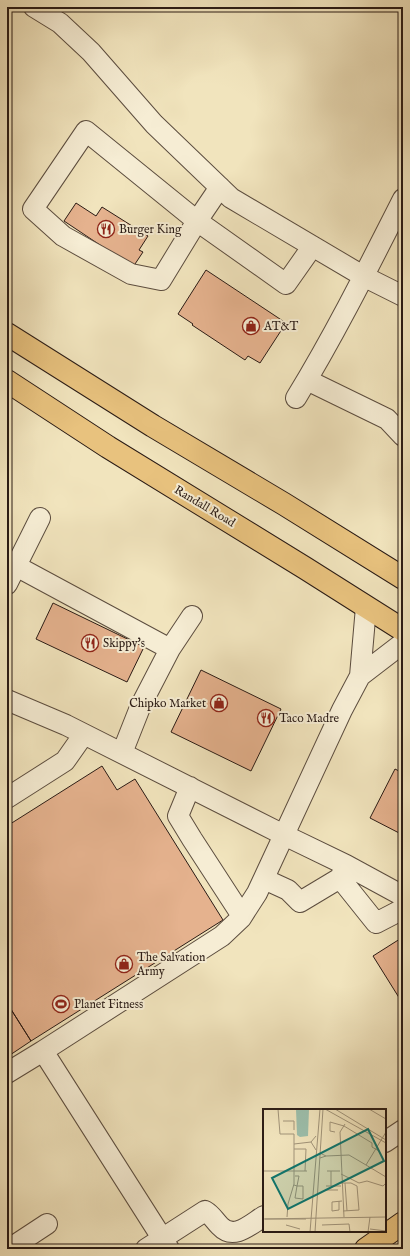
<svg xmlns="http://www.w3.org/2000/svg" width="410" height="1256" viewBox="0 0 410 1256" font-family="'IM FELL English',serif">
<rect width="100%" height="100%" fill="#f1e4bd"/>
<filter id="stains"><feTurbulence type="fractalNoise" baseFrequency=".005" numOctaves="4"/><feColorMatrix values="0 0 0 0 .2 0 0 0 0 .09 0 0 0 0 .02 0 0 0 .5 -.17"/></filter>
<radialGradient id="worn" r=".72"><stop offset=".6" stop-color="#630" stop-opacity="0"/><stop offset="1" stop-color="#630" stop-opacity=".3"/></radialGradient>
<path fill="#e5b28e" stroke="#2a1b15" d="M76 203 96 216 102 207 148 236 139 250 143 252 133 267 64 221Z
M206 270 286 323 260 363 248 356 245 360 192 325 193 324 178 314Z
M53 603 144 647 127 682 36 639Z
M201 670 281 709 251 771 171 732Z
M102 766 117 790 135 779 223 920 31 1041 7 1003V826Z
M395 769 403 773V835L370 818Z
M403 937V1004L373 956Z
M7 1003 31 1041 7 1057Z"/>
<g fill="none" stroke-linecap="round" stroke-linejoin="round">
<g stroke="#5c4d3f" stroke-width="22">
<path id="minor" d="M34 7 60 23 91 52 154 124 231 198 363 276 403 296
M220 187 197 221 161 280 131 274 63 236 33 209 86 131 197 221 286 284 312 247
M307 380 387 419 403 436
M296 398C335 334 369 266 403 199
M16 566 170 649
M7 584 40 518
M366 607 360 676 403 643
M7 700 66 725 284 835 346 865 403 896
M122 753 141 705 170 649 192 616
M190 787 178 816 192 839 242 916
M7 798 65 761 84 734
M346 865 340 878 376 923 403 909
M264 879 288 890 300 902 340 878
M7 1073 43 1051
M385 1142 403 1130
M9 1249 47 1224
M146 1249 205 1211C212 1215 214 1220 220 1226 234 1241 251 1224 264 1216
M169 1249 43 1051 222 936 241 918 257 893 342 710 360 676"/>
</g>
<g stroke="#2a1b15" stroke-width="24">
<path id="major" d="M7 334 153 426 284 504 403 578
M7 381 108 447 305 568 403 630
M366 1249 403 1223"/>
</g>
<use href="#minor" stroke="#f6edd4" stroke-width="20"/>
<use href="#major" stroke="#e8c27e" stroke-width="22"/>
</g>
<defs>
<g id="restaurant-ring" transform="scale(0.9)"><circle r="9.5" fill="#f6edd4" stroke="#8f2418" stroke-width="1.5"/><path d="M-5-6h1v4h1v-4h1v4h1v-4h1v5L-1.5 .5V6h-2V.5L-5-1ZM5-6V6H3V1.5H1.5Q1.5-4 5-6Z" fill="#8f2418"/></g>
<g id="shop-ring" transform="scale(0.9)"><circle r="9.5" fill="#f6edd4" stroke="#8f2418" stroke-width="1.5"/><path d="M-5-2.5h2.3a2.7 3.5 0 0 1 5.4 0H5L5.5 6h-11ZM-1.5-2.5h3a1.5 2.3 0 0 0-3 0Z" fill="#8f2418"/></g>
<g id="stadium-ring" transform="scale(0.9)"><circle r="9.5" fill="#f6edd4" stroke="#8f2418" stroke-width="1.5"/><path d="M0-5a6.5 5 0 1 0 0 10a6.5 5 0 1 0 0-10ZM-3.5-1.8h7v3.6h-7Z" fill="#8f2418"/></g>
</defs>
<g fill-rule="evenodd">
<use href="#restaurant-ring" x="106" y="229"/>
<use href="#shop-ring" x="251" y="326"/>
<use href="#restaurant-ring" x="90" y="643"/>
<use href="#shop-ring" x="219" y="703"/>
<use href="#restaurant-ring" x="266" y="718"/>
<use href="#shop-ring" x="124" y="964"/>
<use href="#stadium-ring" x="61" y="1004"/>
</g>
<g text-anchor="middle" stroke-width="4" stroke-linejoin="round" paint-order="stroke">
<g font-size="12" fill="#2a1b15" stroke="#f6edd4" text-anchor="start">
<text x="119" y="233">Burger King</text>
<text x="264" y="330">AT&amp;T</text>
<text x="103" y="647">Skippy's</text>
<text x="206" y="707" text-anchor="end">Chipko Market</text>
<text x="279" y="722">Taco Madre</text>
<text x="137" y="961">The Salvation<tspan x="137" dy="14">Army</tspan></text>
<text x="74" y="1008">Planet Fitness</text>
</g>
<g font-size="12" fill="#2a1b15" stroke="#f6edd4">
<text transform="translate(205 506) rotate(31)" y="4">Randall Road</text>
</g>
</g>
<g transform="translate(263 1109)">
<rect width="123" height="123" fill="#f1e4bd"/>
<path d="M33 0H46L45 27 37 28 34 26Z" fill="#9cbfac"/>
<path fill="none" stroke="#a1947a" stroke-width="1" d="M15 0 17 25H31V75L25 95 24 108M62 0 123 34M72 0 123 31M106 0 123 10M20 12H31V21M72 23 67 22V13L81 17 109 34V38L116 42M31 35 48 33M31 40H43L42 62M53 41 48 33 53 27M63 47 86 46 103 56 123 23M57 49 63 47 57 44M103 56 123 68M0 62H44M64 62H77M78 65 96 74 104 72 120 77 123 74M78 74H88L94 77 96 101 80 102M82 74 84 102M31 76 34 77H40V90L32 89 34 77 36 67H32M63 77H78M68 77V62M62 81H75M76 92V101L69 102V93L79 92M81 108 77 23 82 15M0 110 123 108M2 110H43M23 116 37 120M59 116 86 115 87 123M107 120 123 122M47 123 57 0M52 123 60 0M105 123 107 108"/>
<path fill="#0f766e" fill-opacity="0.15" stroke="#0f766e" stroke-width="2" d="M105 20 121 52 25 100 9 69Z"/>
<rect width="123" height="123" fill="none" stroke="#2a1b15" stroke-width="2"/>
</g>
<rect width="410" height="1256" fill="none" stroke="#f1e4bd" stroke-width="24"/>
<rect x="8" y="8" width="394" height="1240" fill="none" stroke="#2a1b15" stroke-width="2"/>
<rect x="12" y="12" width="386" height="1232" fill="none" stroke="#2a1b15"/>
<rect width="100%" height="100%" filter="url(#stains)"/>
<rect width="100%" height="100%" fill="url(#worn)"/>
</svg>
